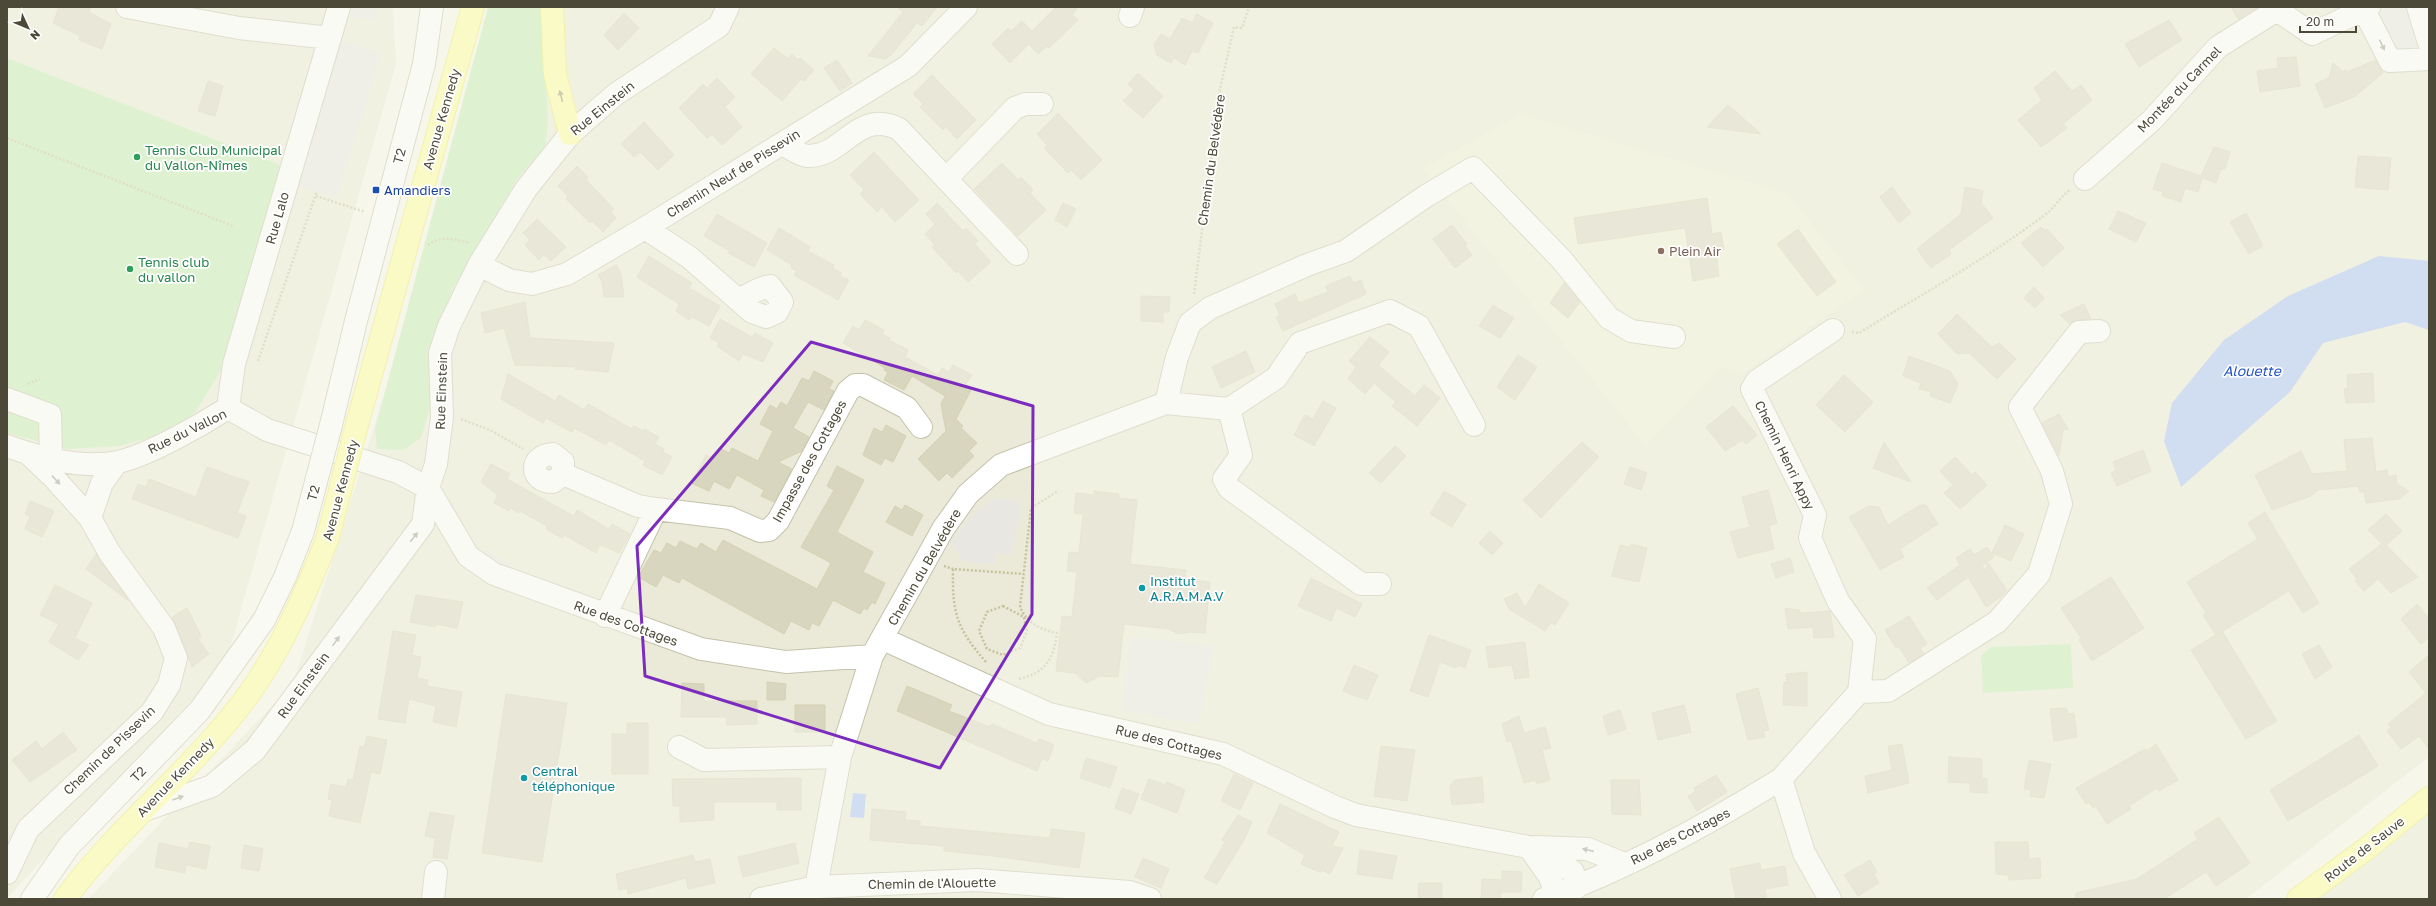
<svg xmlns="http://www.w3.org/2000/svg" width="2436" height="906" viewBox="0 0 2436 906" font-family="'Golos Text',sans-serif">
<rect width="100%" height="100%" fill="#f6f6eb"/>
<path fill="#ebead8" d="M7 7H393L396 64 225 666 7 898Z
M498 7H2429V757L2246 899H88L293 684 476 103Z
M2429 803V899H2307Z"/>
<path fill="#f0f0d4" d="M1521 114 1788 194 1864 290 1741 374 1721 367 1646 446 1423 169Z"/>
<path fill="#c1edb1" d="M488 7H542L548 122 545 147 517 179 452 290 431 358V405L421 438 403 450 377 449 375 429Z
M7 58 285 167 220 372 195 413 162 434 120 446 67 449 7 433Z
M2071 644 2073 688 1983 693 1981 656 1991 647Z"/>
<path fill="#e8e7e2" d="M349 7H379L375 20 346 17Z
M2369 7H2418L2429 59 2390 61Z
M339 40 381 54 337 197 294 185Z
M994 498 1021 500 1013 554H997L995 564 963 562 951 542 970 517Z
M486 549 516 569 559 585 557 590 515 575 481 553Z
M1130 637 1214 646 1199 724 1122 710Z"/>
<path fill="#a4bef6" d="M2379 256 2429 261V330L2405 322 2323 343 2290 392 2181 487 2164 441 2172 403 2224 340 2288 296Z
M853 793 866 794 864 818 850 817Z"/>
<path fill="#d9d6bf" stroke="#d5d1b2" d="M59 7H91L89 12 111 24 102 49 79 40 80 36 53 23Z
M897 7H937L922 26 917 23 891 55 885 59 868 56 903 12Z
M1056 7H1078L1072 15 1078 20 1049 48 1047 46 1038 54 1029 44 1010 63 992 44 1008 28 1011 31 1022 21 1032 31Z
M2231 7H2258L2238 19Z
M624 13 639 28 618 50 604 35Z
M1197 14 1213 23 1198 53 1192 51 1185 65 1174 58 1171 63 1157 55 1154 45 1161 34 1170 39 1182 18 1192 23Z
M2169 20 2182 40 2139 67 2125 44Z
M774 48 788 59 792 54 798 60 800 58 814 70 804 81 801 79 782 101 751 74Z
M2296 57 2300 86 2260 92 2257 71 2278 68 2277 58Z
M837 60 852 83 840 91 824 68Z
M2376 60 2383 73 2354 97 2325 108 2315 84 2329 78 2333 63 2343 72 2346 70 2347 72Z
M2055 71 2072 91 2081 85 2092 100 2063 124 2067 128 2041 147 2018 120 2042 100 2034 88Z
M1138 73 1163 96 1143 118 1123 101 1134 90 1128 84Z
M932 75 976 120 957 139 946 127 943 130 920 107 923 104 913 94Z
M717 78 735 97 725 107 742 127 722 145 712 134 707 138 679 108 703 84 707 88Z
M208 81 223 86 215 116 198 111Z
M1728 105 1761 134 1707 127Z
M1058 113 1102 160 1081 180 1071 170 1068 173 1044 148 1047 145 1037 134Z
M644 122 674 155 658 170 640 152 634 157 621 144Z
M2214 147 2230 152 2225 169H2221L2216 183 2202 178 2198 192 2185 188 2181 202 2162 196 2163 192 2153 189 2162 163 2201 176Z
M874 152 919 200 895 222 882 207 877 212 860 194 864 190 850 175Z
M2358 156 2391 158 2388 190 2355 187Z
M1002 163 1018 180 1021 177 1033 190 1030 193 1046 210 1018 236 974 189Z
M577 166 588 177 586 180 614 209 611 212 616 218 603 232 592 221 590 223 566 199 568 196 558 186Z
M1892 187 1911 213 1899 223 1880 197Z
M1965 187 1983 191 1981 203 1993 218 1949 250 1951 254 1931 268 1917 249 1961 214Z
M1707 198 1712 234 1721 232 1724 249 1716 251 1719 276 1693 281 1685 228 1578 244 1574 218Z
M937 203 963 231 966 228 978 241 975 244 991 262 968 282 958 271 956 273 932 247 935 245 925 234 935 224 926 214Z
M1063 203 1076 209 1067 227 1055 220Z
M2118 211 2146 223 2136 242 2109 229Z
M2246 213 2263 246 2249 254 2230 222Z
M717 214 767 243 754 267 728 253 730 251 704 236Z
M537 219 566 247 551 261 544 255 539 260 525 245 530 240 523 233Z
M1452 225 1467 244 1465 246 1472 255 1455 268 1433 239Z
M2041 227 2045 231 2047 229 2064 248 2043 267 2021 243Z
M779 228 810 247 808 251 834 265 833 268 841 273 840 276 849 280 838 300 794 275 797 271 791 268 792 265 767 250Z
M1798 229 1836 282 1817 296 1777 244Z
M649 256 692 283 689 288 720 306 709 326 692 317 689 320 676 311 679 304 637 277Z
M616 265 621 274 624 297H604L602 282 598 275Z
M1350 276 1353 283 1361 280 1366 294 1283 331 1276 317 1280 315 1275 304 1295 294 1299 303 1328 292 1326 286Z
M1564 283 1580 302 1568 318 1550 303Z
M2034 287 2044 298 2035 308 2024 298Z
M1141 296 1170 297 1169 312H1163V322L1141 321Z
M525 302 530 338 614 343 608 372 575 369 577 367 515 365 504 328 485 333 481 313Z
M2084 304 2091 319 2078 320 2070 324 2060 315Z
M1493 305 1514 318 1500 338 1479 326Z
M1957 314 1992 347 1999 343 2016 359 1997 379 1969 353 1957 354 1938 334Z
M720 319 752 337 755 333 773 343 763 362 743 354 739 361 717 346 719 343 710 338Z
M865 320 884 330 882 334 890 338 889 340 908 350 905 357 938 375 942 368 949 372 953 365 972 375 966 384 972 388 956 419 963 426 961 428 977 443 969 451 974 456 952 478 947 473 939 481 918 459 946 431 941 404 945 396 912 376 904 390 884 380 888 372 884 370 885 368 843 343 853 326 859 330Z
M1370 337 1389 352 1378 365 1415 396 1424 385 1440 398 1417 426 1392 406 1396 402 1374 383 1365 394 1348 379 1356 367 1349 361Z
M1246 351 1255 372 1221 388 1212 367Z
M1518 355 1537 367 1515 400 1497 387Z
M1909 356 1950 371 1958 384 1950 403 1930 396 1931 392 1919 389 1921 383 1903 376Z
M814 371 833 381 829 389 834 391 824 410 808 402 793 428 809 437 802 451 778 462 792 469 774 502 761 496 764 490 737 475 729 489 714 481 709 491 691 483 706 455 713 458 719 448 729 453 732 448 758 461 773 431 760 424 770 405 777 409 781 402 787 406 802 378 809 381Z
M2373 373 2374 402 2346 403 2344 389 2348 388 2347 375Z
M508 374 555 401 559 395 584 410 588 404 632 429 634 426 643 431 644 429 659 437 655 444 664 449 663 452 672 457 662 475 643 465 645 461 609 440 606 445 574 428 572 432 546 418 543 423 501 399Z
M1844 375 1873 402 1845 432 1816 405Z
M1323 401 1336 408 1314 446 1294 435 1305 415 1313 419Z
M1733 406 1757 435 1746 444 1742 440 1725 451 1706 427Z
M2059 414 2068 429 2063 430 2059 456 2042 423Z
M886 425 906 436 893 462 885 458 881 465 863 455 874 428 882 432Z
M2372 438 2376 472 2387 470 2388 477 2396 475 2397 484 2409 491 2399 499 2366 503 2364 492H2360L2358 486 2318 490 2311 496 2272 510 2255 475 2301 451 2312 474 2347 471 2344 440Z
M1582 442 1599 457 1541 518 1523 500Z
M1884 442 1911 482 1873 468Z
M1395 446 1406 456 1381 483 1369 473Z
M2143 450 2151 471 2117 486 2111 473 2116 470 2113 462Z
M1955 457 1972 475 1975 472 1987 485 1960 509 1944 493 1953 485 1940 471Z
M491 464 510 474 507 479 574 516 577 510 609 529 612 524 630 534 619 553 600 545 596 553 564 535 562 538 546 529 547 526 520 511 519 513 510 508 509 511 494 503 498 495 481 482Z
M837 466 864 480 837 532 873 552 863 572 885 583 875 604 872 602 867 610 864 608 860 614 833 600 819 626 812 623 809 630 791 621 784 634 682 578 679 583 663 575 656 587 638 577 654 550 661 553 667 543 676 548 680 541 697 549 701 543 716 552 723 540 817 589 831 563 801 547 834 490 827 486Z
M207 467 249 482 237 513 246 516 238 538 132 499 138 484 146 487 149 479 196 497Z
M1630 467 1647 473 1641 490 1624 484Z
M1768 490 1777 523 1769 526 1774 549 1738 558 1730 532 1750 527 1742 497Z
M1094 491 1119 494 1118 498 1137 500 1130 564 1186 570 1185 579 1210 582 1205 633 1191 632 1178 634 1169 629 1124 624 1118 677 1100 676 1086 683 1075 673 1056 671 1062 616 1072 617 1077 572 1067 571 1069 552 1079 553 1083 514 1074 513 1076 493 1094 495Z
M1444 491 1466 504 1452 527 1430 514Z
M30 501 54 511 42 537 25 529 30 516 25 514Z
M905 505 923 515 912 536 886 522 895 506 902 510Z
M1920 505H1926L1938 524 1900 549 1904 557 1880 570 1849 517 1869 506 1879 507 1888 525Z
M2265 512 2319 603 2303 613 2289 591 2216 635 2203 615 2206 613 2187 582 2258 539 2248 523Z
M2386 514 2402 531 2386 545 2418 577 2391 593 2378 579 2364 591 2355 581 2357 579 2349 569 2382 544 2368 530Z
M2005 525 2024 534 2011 561 1992 553Z
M1490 531 1503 543 1492 555 1479 543Z
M1631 544 1647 548 1639 582 1612 576 1620 545 1630 547Z
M1987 547 1994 557 1982 566 1985 571 1988 563 2007 590 2002 596 1986 607 1968 577 1937 600 1927 588 1960 565 1956 558 1970 549 1974 555Z
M96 554 99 559 129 601 86 569Z
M1790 558 1794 572 1776 578 1771 564Z
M2111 577 2144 628 2092 661 2079 640 2081 638 2061 608Z
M1311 578 1362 604 1355 617 1336 608 1331 621 1298 606Z
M1539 584 1569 603 1555 625 1551 622 1545 631 1509 609 1504 599 1517 593 1525 608Z
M55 585 92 603 75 638 89 645 78 660 49 642 59 624 40 615Z
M416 595 463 602 457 628 435 624V627L410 622Z
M2417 604 2429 619V637L2421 644 2401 619Z
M187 608 201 636 198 639 209 654 192 667 172 617Z
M1785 608 1800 610V613L1830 611 1834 637 1814 638 1813 627 1788 629Z
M1909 616 1927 644 1920 648 1924 654 1909 663 1899 647 1896 648 1885 630Z
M393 631 416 635 412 655 421 657 417 678 428 680 427 686 462 692 456 727 433 722 436 706 409 699 405 723 378 719Z
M2222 631 2277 721 2246 739 2191 650Z
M1429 635 1471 650 1465 668 1458 665 1456 668 1440 662 1428 697 1410 691Z
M1525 642 1529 677 1515 679 1512 665 1489 668 1486 647Z
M2319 645 2332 667 2315 679 2302 654Z
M2429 655V749L2419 736 2401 749 2387 731 2391 728 2388 724 2426 693 2409 672Z
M1354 665 1378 675 1367 700 1343 691Z
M1807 672V706L1783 705 1784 682 1787 683 1786 674Z
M767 682 786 684 785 700H767Z
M682 683 704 684V701H757V724L727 725V717H681Z
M907 686 952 705 949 711 990 727 992 724 1037 743 1039 739 1054 745 1048 761 1042 758 1037 771 897 711Z
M1758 688 1769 730 1763 731 1765 737 1748 740 1736 694Z
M506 694 567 703 542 862 482 853Z
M795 705H825V732H795Z
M1684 705 1691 732 1658 740 1652 713Z
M2066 708 2068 714 2074 713 2077 737 2054 741 2050 709Z
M1620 710 1626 729 1608 735 1603 716Z
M1519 716 1524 733 1545 727 1551 748 1542 750 1550 780 1537 784 1535 780 1524 783 1511 740 1507 742 1502 724Z
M627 723H648V774H612V734H627Z
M63 732 77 750 30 782 12 760 36 741 42 749Z
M2359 735 2378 766 2288 821 2270 790Z
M367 736 387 740 380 774 371 772 360 823 329 816 332 800 328 799 331 784 346 787 348 779 353 780 360 746 364 747Z
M1902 744 1909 783 1868 793 1865 776 1892 770 1888 746Z
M2156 744 2178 780 2159 791 2157 788 2129 806 2131 809 2107 824 2096 806 2093 808 2089 802 2086 804 2076 788 2145 749 2147 751Z
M1381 746 1415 750 1407 801 1374 796Z
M1949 757 1982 759V778L1987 779V793L1970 792V783L1948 782Z
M1086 758 1117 767 1110 788 1080 778Z
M2029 760 2051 764 2044 798 2030 796 2031 790 2024 789Z
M1234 774 1253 783 1240 810 1221 801Z
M1716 775 1727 792 1697 811 1688 796 1696 791 1694 788Z
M1482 777 1484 802 1452 805 1450 786 1455 780Z
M801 778V810H777V802H714V820L680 822V806H673L672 779Z
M1149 779 1165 785 1167 782 1185 790 1177 813 1141 799Z
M1611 780H1639L1641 815 1612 814Z
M1122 788 1139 794 1131 814 1115 808Z
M1280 804 1339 832 1332 846 1343 848 1330 874 1322 870 1320 872 1301 864 1305 855 1267 833Z
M872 809 906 812 905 820 920 821V826L1050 838 1051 829 1085 833 1079 868 994 856 944 851V846L870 840Z
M430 812 454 816 447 859 433 857 435 838 425 836Z
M1238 815 1252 822 1244 840 1217 884 1204 878 1225 842 1222 840Z
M2219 817 2250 863 2216 886 2206 872 2164 899H2076V893L2137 879 2198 839 2194 833Z
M190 842 210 846 206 869 186 865 185 873 155 867 159 843 188 849Z
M1995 842H2028L2029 859 2040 858 2041 878 2009 880 2008 875 1996 874Z
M795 843 799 863 743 877 738 857Z
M244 845 263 849 259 871 241 868Z
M1360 850 1397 856 1392 879 1357 874Z
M693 855 695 862 710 859 715 883 688 889 686 878 628 894 627 888 619 890 616 874Z
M1143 858 1169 869 1161 888 1135 877Z
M1870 860 1877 872 1874 874 1879 883 1858 896 1844 875Z
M1760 863 1761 870 1785 866 1788 885 1765 889 1767 899H1736L1730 869Z
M1502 871 1522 872 1521 892H1501V899H1481L1482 879 1502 880Z
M1419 883H1442V899H1418Z"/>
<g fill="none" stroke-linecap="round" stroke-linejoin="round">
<g stroke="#c3c2ac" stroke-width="24">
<path id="minor" d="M127 7 239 28 330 38
M2418 7 2429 43
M2364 10 2390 61 2429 59
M1130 16 1133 7
M782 144C789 147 799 155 807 156 843 158 857 108 899 129L1017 254
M946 179 1015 108 1025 104H1042
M2085 179 2152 120 2218 47 2277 10 2312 34 2369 7
M645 228 689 257 752 312 766 317 777 312 782 302 770 286C758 288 750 295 739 299
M479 265 509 280 532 284 567 274 645 228 908 66 966 7
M1833 330 1757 381 1752 389 1815 515 1810 538 1838 601 1865 639 1859 692
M7 399 50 415 51 458
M1166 403 1177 357 1190 323 1210 308 1307 265 1346 251 1426 196 1473 168 1562 260 1609 318 1631 331 1674 337
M228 408 234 364 339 7
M228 408 267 430 398 472 428 488
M1229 409 1241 455 1224 479 1229 488 1361 584H1380
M331 425 356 321 424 64 432 7
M7 446C40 458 83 469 118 462 149 455 201 425 228 408
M563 474 553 482C529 482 529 455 553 454L563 462V474L638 506 656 509
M428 488 468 556 494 574 701 649 786 662 872 656
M90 518 102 483 117 462
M605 616 656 509 730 518 760 531 769 530 778 521 848 391 855 385H863L907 408 921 427
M883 639 1049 714 1223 754 1335 807 1356 815 1529 847 1551 856 1573 872 1576 888
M1859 692 1888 691 1997 622 2039 574 2061 504 2052 471 2020 407 2079 332 2099 331
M679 747 704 760 840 757
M142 811 212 786 255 750 423 524 428 488 436 464 442 417 440 353 449 326 479 265 526 189 570 134 616 94 719 26 728 7
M1529 847 1550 877 1556 895
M1536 847 1588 849 1624 864
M7 873 28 829 152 712 169 685 176 658 164 628 109 552 90 518 53 477 28 453
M816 887 840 757 872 656 943 529 968 494 1001 465 1166 403 1229 409 1276 378 1300 343 1390 311 1419 326 1474 425
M32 899 69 846 200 710 264 620 285 577 303 531
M433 899 436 872
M761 899 816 887 977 880 1129 892 1150 899
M1544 899C1626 869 1707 825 1781 779
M1830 899 1804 853 1781 779 1859 692"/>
</g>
<g stroke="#eeeb62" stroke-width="24">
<path id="major" d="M552 7 555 74 570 134
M355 432 473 7
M65 899C120 824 197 767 251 691 284 644 307 590 328 537
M2298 899 2366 849 2429 798"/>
</g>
<path stroke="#c6c39c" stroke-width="2.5" stroke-dasharray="2 2" stroke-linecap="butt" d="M7 138 233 226
M316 196 365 212
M428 245C440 235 456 239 470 243
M1194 294 1220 89 1234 27 1242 28 1249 7
M1852 332 1859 333C1922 294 1988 258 2046 214 2055 207 2060 197 2070 190
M258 361 317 191
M28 384 40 379
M461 419 492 431 523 449
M944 566 953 569
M1003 606 1024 617 1027 631 1020 648 1003 655 987 649 979 631 987 612Z
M986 662C957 629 952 613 953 569L1024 574
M1019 679C1045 673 1054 659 1057 633 1041 630 1027 623 1020 607L1031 508 1058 491"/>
<use href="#minor" stroke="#fff" stroke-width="22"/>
<use href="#major" stroke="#fffe9b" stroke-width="22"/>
<g stroke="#c3c2ac" stroke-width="24" stroke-linecap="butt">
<path id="minor-bridge" d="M303 531 331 425"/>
</g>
<g stroke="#eeeb62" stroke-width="24" stroke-linecap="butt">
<path id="major-bridge" d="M328 537 355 432"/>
</g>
<use href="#minor-bridge" stroke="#fff" stroke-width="22"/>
<use href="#major-bridge" stroke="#fffe9b" stroke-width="22"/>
</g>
<defs><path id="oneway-solid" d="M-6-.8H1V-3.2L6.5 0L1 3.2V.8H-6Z"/></defs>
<g fill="#9d9b92">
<use href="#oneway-solid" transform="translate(2382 45) rotate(64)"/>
<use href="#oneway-solid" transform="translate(56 480) rotate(47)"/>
<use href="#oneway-solid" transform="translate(414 537) rotate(-52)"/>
<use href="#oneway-solid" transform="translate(336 641) rotate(-54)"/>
<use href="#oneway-solid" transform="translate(178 798) rotate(-20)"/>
<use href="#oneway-solid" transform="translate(1588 850) rotate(-167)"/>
</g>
<use fill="#9d9a65" href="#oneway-solid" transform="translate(561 96) rotate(-104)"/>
<path d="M0 0H2436V906H0ZM811 342 1033 406 1032 614 940 768 645 676 637 546Z" fill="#f6f6eb" fill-opacity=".55" fill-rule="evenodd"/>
<path fill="none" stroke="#7b2cbf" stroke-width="3" stroke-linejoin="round" d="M811 342 1033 406 1032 614 940 768 645 676 637 546Z"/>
<g fill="#2e9e5b" stroke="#fff" stroke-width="1.5">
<circle cx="137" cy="157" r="4"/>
<circle cx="130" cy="269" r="4"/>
</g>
<rect fill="#1a4fb4" stroke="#fff" stroke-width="1.5" x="372" y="186" width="8" height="8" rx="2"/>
<circle fill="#8d6e63" stroke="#fff" stroke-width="1.5" cx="1661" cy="251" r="4"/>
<g fill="#0f9aa8" stroke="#fff" stroke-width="1.5">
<circle cx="1142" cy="588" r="4"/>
<circle cx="524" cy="778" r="4"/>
</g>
<g text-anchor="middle" stroke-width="3.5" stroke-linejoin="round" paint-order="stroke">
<g font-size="13" fill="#4c4938" stroke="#fff">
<text transform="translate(2179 89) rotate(-46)" y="5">Montée du Carmel</text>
<text transform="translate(602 108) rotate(-39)" y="5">Rue Einstein</text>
<text transform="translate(441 119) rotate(-74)" y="5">Avenue Kennedy</text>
<text transform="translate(399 156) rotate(-75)" y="5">T2</text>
<text transform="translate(1211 160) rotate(-82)" y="5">Chemin du Belvédère</text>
<text transform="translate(733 173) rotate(-32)" y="5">Chemin Neuf de Pissevin</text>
<text transform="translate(277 218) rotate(-74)" y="5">Rue Lalo</text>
<text transform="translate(441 391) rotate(-88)" y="5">Rue Einstein</text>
<text transform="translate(187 431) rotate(-26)" y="5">Rue du Vallon</text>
<text transform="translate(1785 455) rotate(64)" y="5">Chemin Henri Appy</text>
<text transform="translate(809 461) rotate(-61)" y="5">Impasse des Cottages</text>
<text transform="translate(340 490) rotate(-75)" y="5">Avenue Kennedy</text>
<text transform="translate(313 493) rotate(-75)" y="5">T2</text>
<text transform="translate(924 567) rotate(-60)" y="5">Chemin du Belvédère</text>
<text transform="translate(626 623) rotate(20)" y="5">Rue des Cottages</text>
<text transform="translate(303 685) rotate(-54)" y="5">Rue Einstein</text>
<text transform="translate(1169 742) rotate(14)" y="5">Rue des Cottages</text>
<text transform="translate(109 750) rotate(-44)" y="5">Chemin de Pissevin</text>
<text transform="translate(138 774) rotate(-46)" y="5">T2</text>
<text transform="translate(175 777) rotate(-46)" y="5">Avenue Kennedy</text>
<text transform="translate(1680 836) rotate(-27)" y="5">Rue des Cottages</text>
<text transform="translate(2364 849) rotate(-38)" y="5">Route de Sauve</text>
<text transform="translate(932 883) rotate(-1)" y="5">Chemin de l'Alouette</text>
</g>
<g font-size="13" fill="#27864d" stroke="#fff" text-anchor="start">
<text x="145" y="155">Tennis Club Municipal<tspan x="145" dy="15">du Vallon-Nîmes</tspan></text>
<text x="138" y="267">Tennis club<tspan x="138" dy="15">du vallon</tspan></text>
</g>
<g font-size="13" fill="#164399" stroke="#fff" text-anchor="start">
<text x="384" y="195">Amandiers</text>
</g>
<g font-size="13" fill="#785e54" stroke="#fff" text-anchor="start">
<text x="1669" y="256">Plein Air</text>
</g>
<g font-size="13" fill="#0d838f" stroke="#fff" text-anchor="start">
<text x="1150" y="586">Institut<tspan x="1150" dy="15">A.R.A.M.A.V</tspan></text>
<text x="532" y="776">Central<tspan x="532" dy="15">téléphonique</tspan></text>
</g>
<g font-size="14" font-style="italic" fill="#2655c2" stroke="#fff">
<text x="2252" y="376">Alouette</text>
</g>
</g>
<rect width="2436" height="906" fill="none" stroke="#4c4938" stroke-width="16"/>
<g transform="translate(28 28) rotate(134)" stroke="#ffffff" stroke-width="3" paint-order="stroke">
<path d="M0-3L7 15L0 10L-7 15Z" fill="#4c4938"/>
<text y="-6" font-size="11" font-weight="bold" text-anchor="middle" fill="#4c4938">N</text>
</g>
<path d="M2300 26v6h56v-6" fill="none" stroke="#4c4938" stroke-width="2"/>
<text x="2306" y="26" font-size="12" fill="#4c4938" stroke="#ffffff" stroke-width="3" paint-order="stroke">20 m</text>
</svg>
